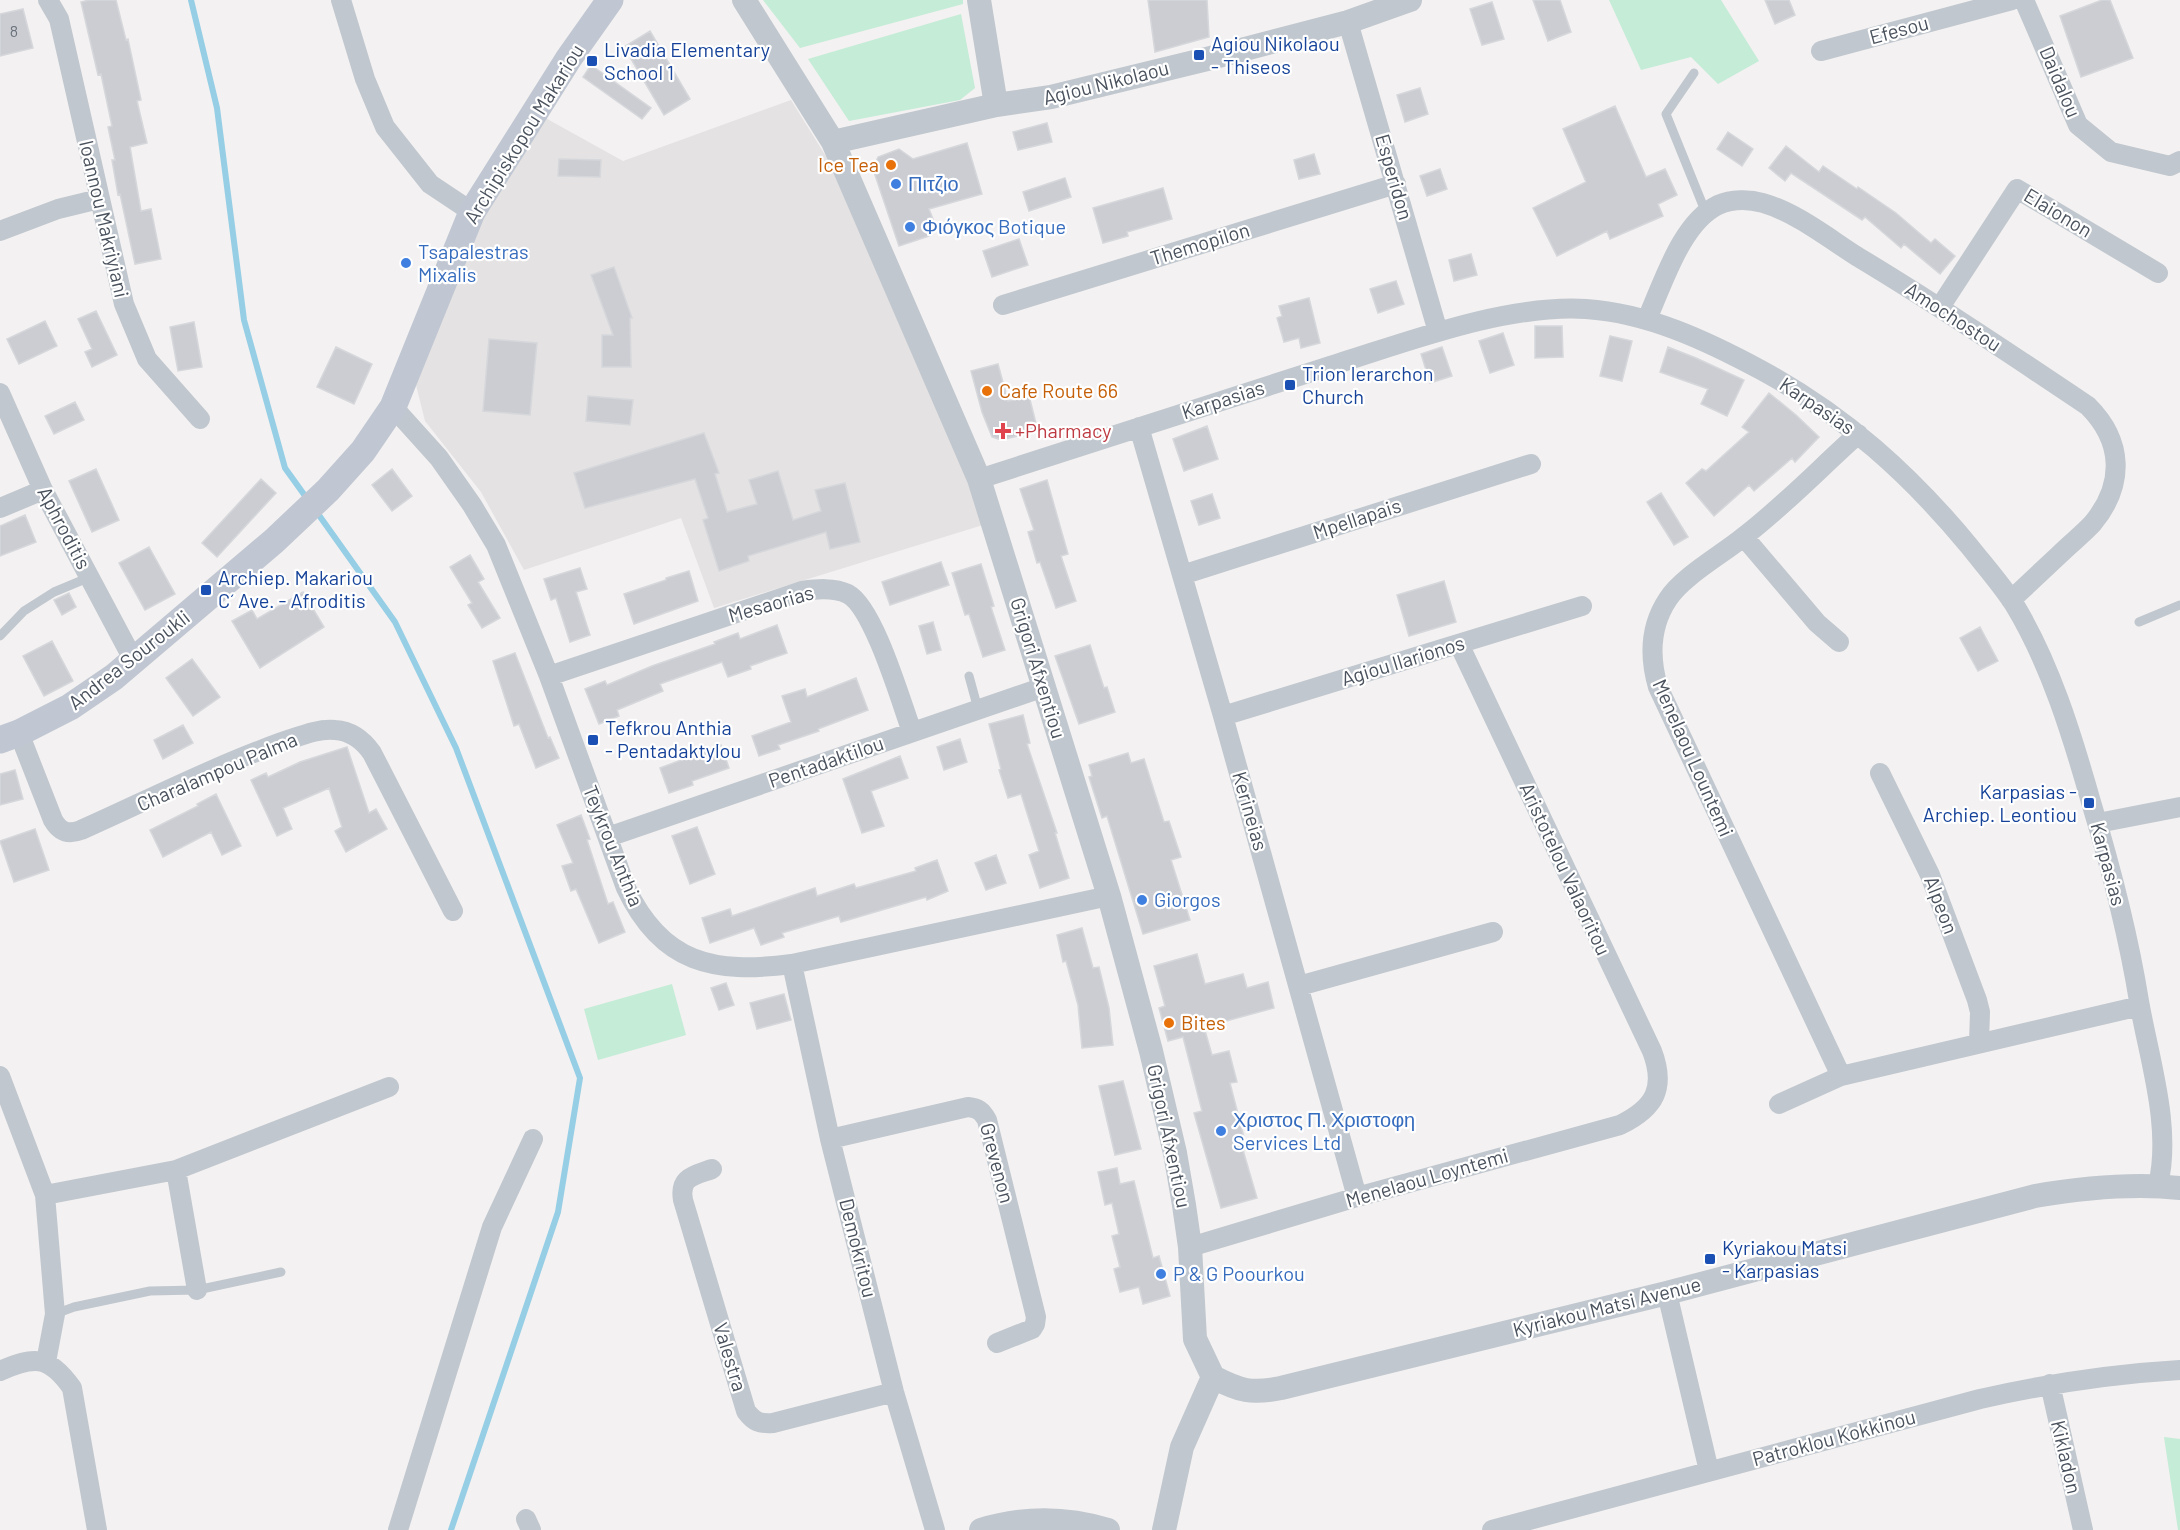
<svg xmlns="http://www.w3.org/2000/svg" width="2180" height="1530" viewBox="0 0 2180 1530" font-family="Barlow,sans-serif">
<rect width="100%" height="100%" fill="#f3f1f1"/>
<path fill="#e4e2e2" d="M791 100 827 158 968 482 983 525 714 608 681 518 524 570 481 492 425 421 416 385 467 242 540 115 623 161Z"/>
<path fill="#c4ecd7" d="M763 0H963V4L800 48Z
M1609 0H1721L1759 61 1718 84 1691 57 1641 70Z
M961 14 975 88 960 100 849 121 808 59Z
M672 984 686 1035 598 1060 584 1009Z
M2164 1437 2180 1439V1530H2178Z"/>
<g fill="none" stroke-linecap="round" stroke-linejoin="round">
<path stroke="#95cee5" stroke-width="6" d="M191 0 217 108 244 320 285 468 308 500
M316 511 395 622 456 748 580 1078 558 1212 451 1530"/>
</g>
<path fill="#cbcdd3" stroke="#d5d7db" stroke-width="1.5" d="M89 0H116L126 40 128 39 141 100 137 101 147 143 130 147 141 211 151 209 161 259 135 264 120 194 118 195 112 160H115L108 127 112 126 101 74 98 75 81 2Z
M1148 0H1207L1209 37 1155 52Z
M1533 0H1560L1571 32 1548 41Z
M1765 0H1789L1795 15 1775 24Z
M2102 0H2110L2133 58 2081 77 2060 16Z
M1492 2 1504 39 1482 45 1470 9Z
M23 9 33 48 0 56V14Z
M650 31 690 99 664 115 624 47Z
M591 65 651 108 642 119 583 77Z
M1420 88 1428 114 1405 122 1397 95Z
M1615 106 1646 177 1665 169 1677 195 1658 204 1663 216 1610 239 1607 231 1557 256 1533 208 1586 182 1563 129Z
M1047 123 1052 142 1018 150 1013 132Z
M1728 132 1753 149 1742 166 1717 149Z
M967 143 982 194 929 209 933 219 927 221 932 235 899 246 873 169 878 157 899 149 913 159Z
M1786 146 1819 172 1823 166 1857 189 1858 187 1896 213 1931 243 1935 239 1955 256 1940 274 1904 244 1901 248 1865 217 1862 220 1791 173 1785 181 1769 168Z
M1314 154 1320 174 1299 179 1294 160Z
M559 159 601 160 600 177 558 176Z
M1440 169 1447 189 1427 196 1420 176Z
M1065 178 1071 197 1029 211 1023 192Z
M1163 188 1172 219 1127 232 1128 236 1103 243 1093 208Z
M1019 239 1028 265 992 277 983 251Z
M1471 254 1477 275 1454 281 1449 260Z
M614 267 632 318H630L631 367H602V335H613L591 275Z
M1396 281 1404 304 1378 313 1370 289Z
M1309 298 1320 343 1301 348 1299 338 1284 342 1277 318 1282 316 1279 306Z
M96 311 117 355 92 367 85 352 92 349 78 319Z
M45 321 57 346 19 364 7 339Z
M194 322 202 367 178 371 170 327Z
M1535 326H1562L1563 357 1535 358Z
M1503 333 1514 365 1490 373 1479 341Z
M1610 336 1632 341 1622 381 1600 376Z
M489 339 537 343 530 415 483 411Z
M336 347 372 364 354 404 317 387Z
M1442 347 1452 376 1430 383 1421 354Z
M1668 347 1696 358 1744 380 1727 416 1701 404 1708 389 1660 372Z
M998 364 1008 401 1029 396 1038 431 1001 440 992 437 982 412 971 371Z
M1769 393 1796 415 1819 437 1795 462 1792 458 1754 491 1749 485 1714 516 1686 483 1702 469 1706 471 1749 432 1742 427Z
M588 396 633 400 630 425 586 421Z
M75 402 84 420 54 434 45 416Z
M1207 426 1218 459 1184 471 1173 439Z
M704 433 719 473 715 474 727 512 757 504 749 480 778 471 793 520 821 511 815 490 845 483 860 542 830 549 826 532 748 556 749 561 719 571 703 520 708 518 695 479 585 508 574 473Z
M96 469 119 520 92 532 69 481Z
M392 469 412 496 392 511 372 485Z
M261 479 276 493 217 557 202 543Z
M1047 480 1068 554 1061 556 1076 601 1056 608 1040 562 1037 563 1028 532 1034 530 1020 489Z
M1661 493 1688 537 1674 545 1647 502Z
M1212 494 1220 518 1199 525 1191 501Z
M25 515 36 542 0 556V526Z
M149 547 175 594 145 610 119 563Z
M470 555 484 579 478 582 500 618 482 628 468 605 472 603 450 567Z
M941 562 949 585 890 605 882 582Z
M981 564 994 606 991 607 1005 650 983 657 969 614 965 615 952 573Z
M580 568 587 589 576 592 590 635 570 642 556 598 551 600 544 579Z
M689 571 698 601 634 624 624 594 666 580V578Z
M1444 581 1456 622 1409 636 1397 595Z
M303 592 324 627 260 668 232 621 252 610 257 619Z
M69 593 76 607 62 615 54 600Z
M933 622 941 650 927 654 919 626Z
M777 625 787 653 750 666 751 669 728 677 722 662 660 684 663 691 617 710 619 716 599 724 585 689 605 681 607 685 652 666 715 644 714 642 738 633 740 639Z
M1980 627 1998 661 1978 671 1960 638Z
M52 641 73 681 44 696 23 656Z
M1090 645 1104 688 1107 687 1115 712 1079 724 1055 656Z
M515 653 548 738 550 737 559 758 536 768 519 724 514 726 493 661Z
M192 659 220 697 193 716 166 678Z
M856 678 868 710 818 729 819 731 778 745 780 749 759 756 752 736 791 722 782 696 805 689 807 697Z
M1023 715 1030 743 1027 744 1057 833H1055L1069 878 1040 888 1029 855 1039 851 1021 794 1008 798 999 770 1001 769 989 724Z
M183 725 193 743 163 759 154 740Z
M960 739 967 762 944 770 937 747Z
M721 745 729 768 692 781 693 785 669 793 660 768Z
M347 747 369 813 376 809 387 829 346 852 335 831 342 827 329 788 283 808 292 829 277 836 251 780 266 773 268 777 300 762Z
M1128 753 1131 763 1144 759 1164 822 1169 821 1181 857 1171 860 1190 920 1143 934 1107 816 1102 818 1089 777 1092 776 1089 765Z
M900 756 908 778 871 791 884 826 862 833 843 779Z
M15 770 23 799 0 805V774Z
M216 794 241 846 222 855 211 832 163 857 150 830 198 806 197 804Z
M581 815 590 839 587 840 608 904 613 902 625 932 599 943 576 889 571 891 562 866 573 863 557 825Z
M697 827 715 874 690 884 672 836Z
M35 829 49 870 14 882 0 841Z
M996 855 1006 883 986 890 975 863Z
M937 860 948 891 927 900 926 897 841 922 839 916 782 933 784 937 761 945 754 928 710 943 702 918 730 909 732 916 815 888 817 896 854 884 856 888 916 871 915 868Z
M1082 928 1093 968 1099 967 1109 1008 1113 1045 1082 1048 1078 1005 1066 961 1063 962 1057 935Z
M1197 954 1205 984 1243 974 1247 988 1268 982 1274 1008 1204 1027 1212 1055 1229 1051 1237 1082 1230 1083 1247 1149 1243 1150 1257 1198 1221 1208 1194 1113 1202 1111 1183 1037 1168 1041 1159 1008 1165 1006 1154 966Z
M726 983 734 1005 719 1010 711 988Z
M784 994 791 1020 757 1029 750 1003Z
M1123 1081 1141 1149 1115 1155 1099 1086Z
M1117 1168 1120 1184 1134 1181 1153 1258 1159 1256 1170 1296 1143 1304 1139 1287 1120 1292 1114 1269 1120 1267 1112 1236 1119 1234 1112 1203 1105 1205 1098 1172Z"/>
<g fill="none" stroke-linecap="round" stroke-linejoin="round">
<path stroke="#c0c7ce" stroke-width="9" d="M1694 73 1666 114 1706 213
M2139 622 2180 605
M0 636 24 611 54 592 90 577
M969 676 978 709
M55 1314 74 1307 150 1291 197 1290 281 1272"/>
<path stroke="#c0c7ce" stroke-width="20" d="M48 0 59 19 124 304 147 359 200 419
M341 0 365 79 385 127 430 184 472 212
M2024 0 2078 125 2111 152 2170 166 2180 161
M1348 22 1438 332
M1821 51 2012 0
M0 231 58 209 99 199
M1003 305 1396 184
M1940 307 2017 189 2158 273
M1647 319C1663 284 1681 223 1718 205 1732 199 1749 199 1763 203 1797 213 1828 238 1858 257 1936 304 2012 355 2088 406 2123 441 2125 484 2093 523 2083 534 2070 544 2059 555 2043 570 2027 585 2011 600
M0 393 43 490 134 661
M393 407 439 458 472 505 496 545 549 676 626 888C662 964 714 974 792 964L1109 896
M1139 427 1223 716 1357 1197
M1858 434C1820 468 1783 507 1742 538 1721 555 1682 577 1668 599 1650 626 1649 656 1658 687L1841 1076 2140 1006
M979 479C1095 441 1211 404 1327 367 1405 343 1504 304 1586 309 1648 313 1707 341 1761 370 1844 415 1910 474 1970 547 1985 566 2001 584 2014 604 2050 663 2072 735 2091 802 2111 868 2128 933 2139 1001 2149 1059 2172 1127 2158 1185
M0 508 43 490
M1744 537 1817 623 1839 642
M1182 575 1531 464
M549 676 802 591C816 589 834 587 848 594 874 608 901 702 912 732
M1223 716 1582 606
M19 733 53 820C60 832 68 835 81 830 148 800 213 767 282 742 298 737 318 728 335 730 351 731 363 740 372 753L453 911
M1880 773 1930 875 1977 1000 1980 1012 1979 1043
M2098 823 2180 807
M608 837 1044 687
M792 964 830 1139 894 1392 935 1530
M1299 986 1493 932
M0 1076 45 1195 55 1314 46 1362
M1779 1104 1841 1076
M830 1139 968 1107C978 1108 982 1111 987 1120L1036 1317 1035 1324 1032 1329 997 1343
M712 1169C693 1176 679 1177 683 1200L746 1411C754 1422 760 1424 773 1423L894 1392
M176 1170 197 1290
M45 1195 176 1170 389 1087
M1190 1247 1357 1197 1620 1125C1655 1108 1666 1088 1652 1051L1459 644
M1667 1293 1709 1471
M0 1371C34 1356 49 1355 72 1388L97 1530
M2050 1384 2083 1530
M526 1519 531 1530
M398 1530 492 1227 533 1139
M1492 1530 1980 1399C2046 1384 2112 1374 2180 1370"/>
<path stroke="#c0c7ce" stroke-width="24" d="M744 0 833 142 979 479 1109 896 1151 1051 1175 1153 1184 1205 1190 1247 1195 1339 1213 1377
M979 0 996 105
M833 142 996 105 1051 97 1207 59 1348 22 1410 0
M1213 1377C1240 1391 1251 1394 1281 1388L1667 1293 2035 1196C2082 1188 2132 1183 2180 1188
M981 1530C1023 1517 1065 1517 1108 1530
M1164 1530 1182 1447 1213 1377"/>
<path stroke="#c0c7d2" stroke-width="27" d="M0 740 19 733 70 707 114 677 274 541 328 490 363 451 393 407 472 212 569 58 610 0"/>
</g>
<g fill="#1a4fb4" stroke="#fff" stroke-width="2">
<rect x="1193" y="49" width="12" height="12" rx="3"/>
<rect x="586" y="55" width="12" height="12" rx="3"/>
<rect x="1284" y="379" width="12" height="12" rx="3"/>
<rect x="200" y="584" width="12" height="12" rx="3"/>
<rect x="587" y="734" width="12" height="12" rx="3"/>
<rect x="2083" y="797" width="12" height="12" rx="3"/>
<rect x="1704" y="1253" width="12" height="12" rx="3"/>
</g>
<g fill="#e8710a" stroke="#fff" stroke-width="2">
<circle cx="891" cy="165" r="6"/>
<circle cx="987" cy="391" r="6"/>
<circle cx="1169" cy="1023" r="6"/>
</g>
<g fill="#3f7fe0" stroke="#fff" stroke-width="2">
<circle cx="896" cy="184" r="6"/>
<circle cx="910" cy="227" r="6"/>
<circle cx="406" cy="263" r="6"/>
<circle cx="1142" cy="900" r="6"/>
<circle cx="1221" cy="1131" r="6"/>
<circle cx="1161" cy="1274" r="6"/>
</g>
<path fill="#e0444e" stroke="#fff" stroke-width="2" d="M1000 422h6v6h6v6h-6v6h-6v-6h-6v-6h6z"/>
<g text-anchor="middle" stroke-width="4.5" stroke-linejoin="round" paint-order="stroke">
<g font-size="16" fill="#6a717a">
<text x="14" y="37">8</text>
</g>
<g font-size="20" fill="#4a525d" stroke="#fff">
<text transform="translate(1899 30) rotate(-15)" y="7">Efesou</text>
<text transform="translate(2060 82) rotate(67)" y="7">Daidalou</text>
<text transform="translate(1106 83) rotate(-14)" y="7">Agiou Nikolaou</text>
<text transform="translate(524 134) rotate(-58)" y="7">Archipiskopou Makariou</text>
<text transform="translate(1394 177) rotate(74)" y="7">Esperidon</text>
<text transform="translate(2058 213) rotate(31)" y="7">Elaionon</text>
<text transform="translate(104 219) rotate(77)" y="7">Ioannou Makriyiani</text>
<text transform="translate(1200 244) rotate(-17)" y="7">Themopilon</text>
<text transform="translate(1953 317) rotate(33)" y="7">Amochostou</text>
<text transform="translate(1223 400) rotate(-18)" y="7">Karpasias</text>
<text transform="translate(1817 406) rotate(34)" y="7">Karpasias</text>
<text transform="translate(1357 519) rotate(-18)" y="7">Mpellapais</text>
<text transform="translate(64 528) rotate(62)" y="7">Aphroditis</text>
<text transform="translate(771 604) rotate(-16)" y="7">Mesaorias</text>
<text transform="translate(129 660) rotate(-38)" y="7">Andrea Souroukli</text>
<text transform="translate(1403 661) rotate(-17)" y="7">Agiou Ilarionos</text>
<text transform="translate(1038 668) rotate(73)" y="7">Grigori Afxentiou</text>
<text transform="translate(1693 758) rotate(66)" y="7">Menelaou Lountemi</text>
<text transform="translate(826 762) rotate(-19)" y="7">Pentadaktilou</text>
<text transform="translate(217 772) rotate(-23)" y="7">Charalampou Palma</text>
<text transform="translate(1250 811) rotate(74)" y="7">Kerineias</text>
<text transform="translate(613 846) rotate(68)" y="7">Teykrou Anthia</text>
<text transform="translate(2108 864) rotate(75)" y="7">Karpasias</text>
<text transform="translate(1565 869) rotate(65)" y="7">Aristotelou Valaoritou</text>
<text transform="translate(1941 905) rotate(69)" y="7">Alpeon</text>
<text transform="translate(1169 1136) rotate(78)" y="7">Grigori Afxentiou</text>
<text transform="translate(997 1163) rotate(75)" y="7">Grevenon</text>
<text transform="translate(1427 1178) rotate(-16)" y="7">Menelaou Loyntemi</text>
<text transform="translate(858 1248) rotate(76)" y="7">Demokritou</text>
<text transform="translate(1607 1307) rotate(-14)" y="7">Kyriakou Matsi Avenue</text>
<text transform="translate(730 1357) rotate(73)" y="7">Valestra</text>
<text transform="translate(1834 1438) rotate(-15)" y="7">Patroklou Kokkinou</text>
<text transform="translate(2066 1457) rotate(77)" y="7">Kikladon</text>
</g>
<g font-size="20" fill="#164399" stroke="#fff" text-anchor="start">
<text x="1211" y="51">Agiou Nikolaou<tspan x="1211" dy="23">- Thiseos</tspan></text>
<text x="604" y="57">Livadia Elementary<tspan x="604" dy="23">School 1</tspan></text>
<text x="1302" y="381">Trion Ierarchon<tspan x="1302" dy="23">Church</tspan></text>
<text x="218" y="585">Archiep. Makariou<tspan x="218" dy="23">C´ Ave. - Afroditis</tspan></text>
<text x="605" y="735">Tefkrou Anthia<tspan x="605" dy="23">- Pentadaktylou</tspan></text>
<text x="2077" y="799" text-anchor="end">Karpasias -<tspan x="2077" dy="23">Archiep. Leontiou</tspan></text>
<text x="1722" y="1255">Kyriakou Matsi<tspan x="1722" dy="23">- Karpasias</tspan></text>
</g>
<g font-size="20" fill="#c56008" stroke="#fff" text-anchor="start">
<text x="879" y="172" text-anchor="end">Ice Tea</text>
<text x="999" y="398">Cafe Route 66</text>
<text x="1181" y="1030">Bites</text>
</g>
<g font-size="20" fill="#366cbe" stroke="#fff" text-anchor="start">
<text x="908" y="191">Πιτζιο</text>
<text x="922" y="234">Φιόγκος Botique</text>
<text x="418" y="259">Tsapalestras<tspan x="418" dy="23">Mixalis</tspan></text>
<text x="1154" y="907">Giorgos</text>
<text x="1233" y="1127">Χριστος Π. Χριστοφη<tspan x="1233" dy="23">Services Ltd</tspan></text>
<text x="1173" y="1281">P &amp; G Poourkou</text>
</g>
<g font-size="20" fill="#be3a42" stroke="#fff" text-anchor="start">
<text x="1015" y="438">+Pharmacy</text>
</g>
</g>
</svg>
